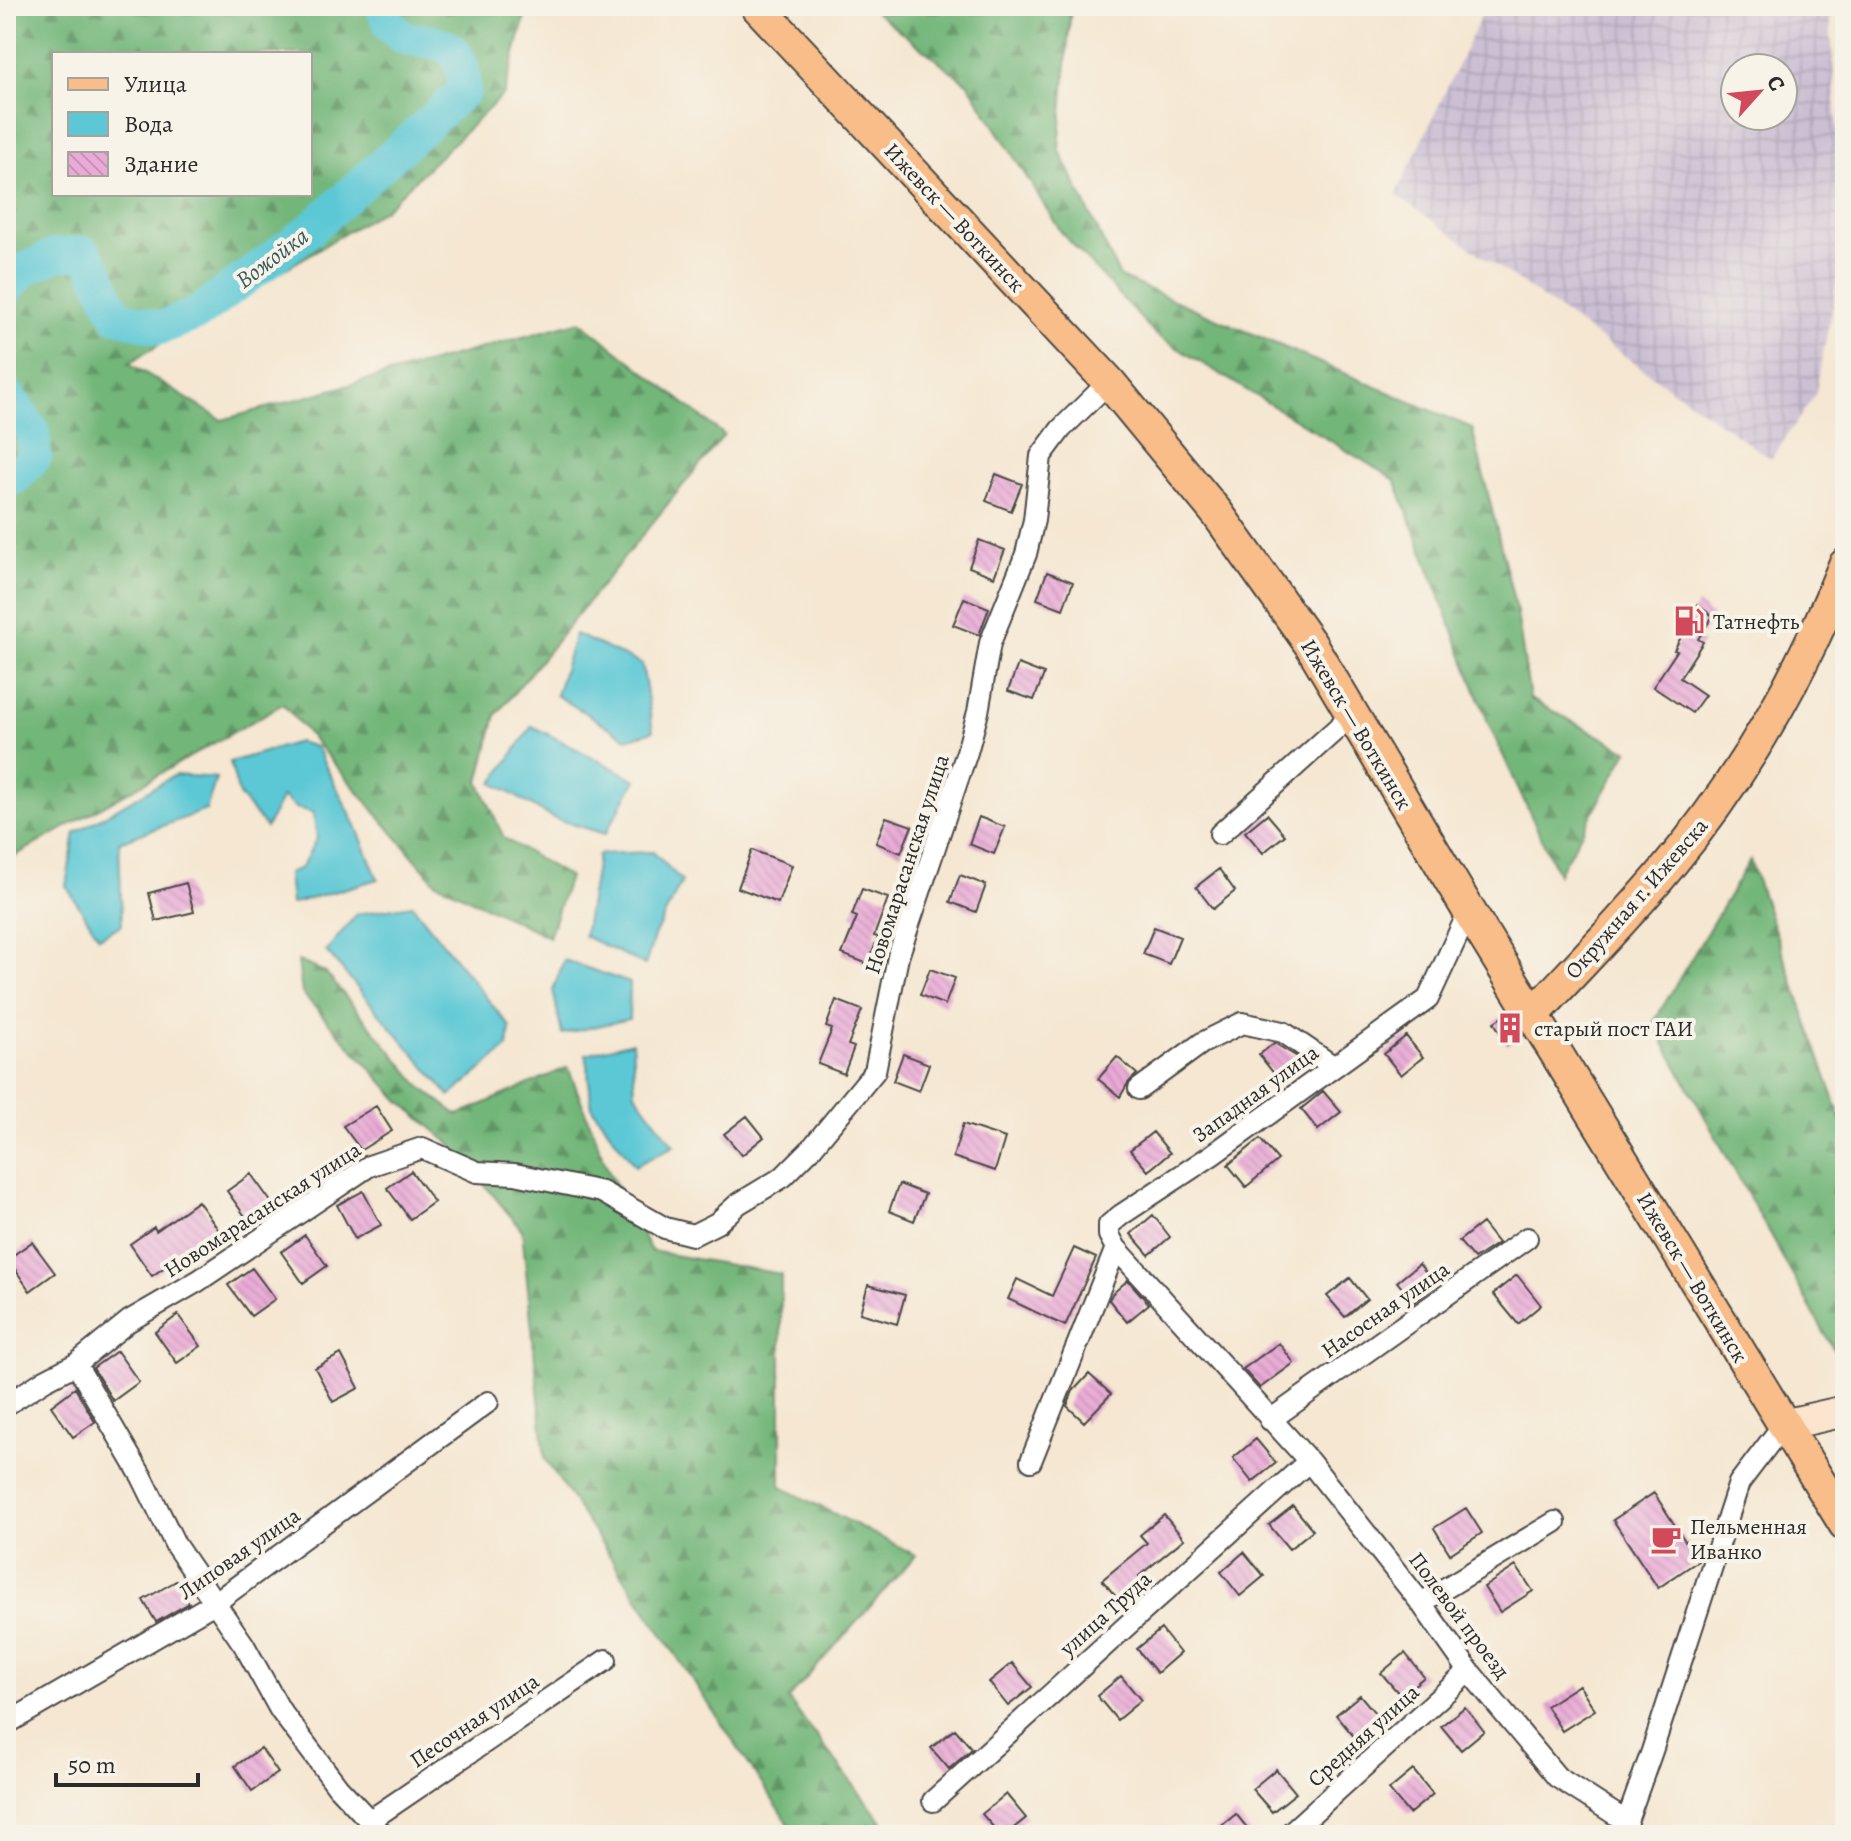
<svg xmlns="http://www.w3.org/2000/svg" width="1851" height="1841" viewBox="0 0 1851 1841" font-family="Alegreya,serif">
<defs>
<pattern id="industrial-grid" width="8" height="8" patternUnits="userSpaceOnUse" patternTransform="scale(2)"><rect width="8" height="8" fill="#ccbfd4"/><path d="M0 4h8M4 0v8" fill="none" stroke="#afa4b6"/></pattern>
<pattern id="forest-firs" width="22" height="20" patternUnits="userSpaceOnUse" patternTransform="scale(2)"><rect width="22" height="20" fill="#72b679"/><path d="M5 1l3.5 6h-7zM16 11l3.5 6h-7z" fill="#5e9463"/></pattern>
<pattern id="building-back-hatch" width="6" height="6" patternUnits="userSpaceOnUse" patternTransform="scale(2)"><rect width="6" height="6" fill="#e9aad6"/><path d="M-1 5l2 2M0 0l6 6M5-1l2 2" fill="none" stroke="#c892b8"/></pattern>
</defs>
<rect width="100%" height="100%" fill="#f7f3e8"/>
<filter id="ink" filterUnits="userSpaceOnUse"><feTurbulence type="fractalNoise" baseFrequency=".0125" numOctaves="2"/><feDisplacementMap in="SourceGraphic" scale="16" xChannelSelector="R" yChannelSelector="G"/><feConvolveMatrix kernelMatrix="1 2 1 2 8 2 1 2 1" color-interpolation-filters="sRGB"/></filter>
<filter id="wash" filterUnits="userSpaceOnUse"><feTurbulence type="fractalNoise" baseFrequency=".006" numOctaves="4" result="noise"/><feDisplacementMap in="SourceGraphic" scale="32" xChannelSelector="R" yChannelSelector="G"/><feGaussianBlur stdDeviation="1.8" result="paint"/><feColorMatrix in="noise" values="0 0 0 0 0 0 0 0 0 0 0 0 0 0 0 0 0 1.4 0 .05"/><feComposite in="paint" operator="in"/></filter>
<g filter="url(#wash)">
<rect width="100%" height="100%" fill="#f5e7d2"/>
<path fill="url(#industrial-grid)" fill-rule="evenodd" d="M1486 6H1829L1845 242 1815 395 1771 459 1396 195ZM1735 68H1783V116H1735Z"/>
<path fill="url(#forest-firs)" stroke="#4e7052" stroke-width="2" fill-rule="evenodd" d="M6 6H528L504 94 385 209 129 363 222 420 580 321 724 435 496 715 479 782 504 838 569 877 549 937 435 882 283 704 6 861ZM54 54H310V194H54Z
M868 6H1071L1059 149 1120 277 1472 428 1517 613 1530 699 1628 751 1558 874 1490 727 1395 480 1156 335 1061 232 969 85Z
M1750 860 1845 1130V1356L1841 1363 1653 1023Z
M298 961 325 972 422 1088 458 1115 568 1067 608 1170 651 1251 781 1274V1487L916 1555 788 1699 892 1835H796L545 1459 522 1230 452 1145 400 1101 302 993Z"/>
<path fill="#5cc8d5" stroke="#447a80" stroke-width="2" d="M575 634 642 664 653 731 628 739 556 695Z
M532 726 636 780 605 834 553 818 493 783Z
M298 742 316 747 356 826 378 879 291 904 288 873 301 868 317 838 313 812 296 808 282 797 266 828 239 795 230 762Z
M175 775 216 778 206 810 119 842 122 925 99 937 66 886 75 833Z
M653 852 682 881 655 934 645 965 584 936 598 854Z
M412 905 510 1027 508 1047 450 1096 326 951 357 914Z
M564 960 630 983 629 1019 562 1034 553 990Z
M632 1042 635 1093 674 1146 635 1166 592 1108 586 1054Z"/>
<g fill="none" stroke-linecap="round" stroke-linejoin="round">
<path stroke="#5cc8d5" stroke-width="34" d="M6 290 23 270 56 255 85 253C100 272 105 295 117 316L160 328 197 314 310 230 464 91C463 57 458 45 422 40 416 40 408 40 403 37 391 30 387 18 382 6
M6 393 33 432 35 457 16 477 6 480"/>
</g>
<g id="blocks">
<path fill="url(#building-back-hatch)" d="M996 474 1022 484 1011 511 986 501Z
M979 540 1005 550 994 577 969 567Z
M1047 572 1073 582 1063 609 1037 599Z
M964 598 989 608 979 635 953 625Z
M1697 605 1713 616 1698 639 1703 642 1680 678 1705 695 1692 713 1653 687 1677 651 1674 650 1681 637 1678 635Z
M1018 664 1044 674 1034 700 1008 691Z
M1267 814 1285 835 1263 853 1245 832Z
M886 817 912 826 901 853 876 843Z
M979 817 1005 827 994 854 969 844Z
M752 850 792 865 778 903 738 888Z
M1219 869 1235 891 1213 909 1196 887Z
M960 875 986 885 976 912 950 902Z
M186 883 194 912 156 921 149 893Z
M862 889 888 898 874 936 878 937 868 964 842 954 857 917 852 915Z
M1154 927 1180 937 1169 964 1143 954Z
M930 969 955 978 945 1005 920 995Z
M836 1000 862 1010 848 1045 854 1047 844 1074 818 1064 832 1029 826 1027Z
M1509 1013 1523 1036 1507 1045 1494 1022Z
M1406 1036 1423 1057 1401 1075 1384 1054Z
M1274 1043 1299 1058 1276 1076 1259 1055Z
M903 1054 929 1064 919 1091 893 1081Z
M1117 1057 1137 1074 1128 1083 1120 1097 1098 1079Z
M1323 1091 1341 1112 1318 1130 1301 1109Z
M376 1106 392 1131 361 1150 343 1126Z
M747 1116 764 1137 742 1155 724 1134Z
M963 1124 1005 1138 995 1171 953 1157Z
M1153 1132 1170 1153 1148 1171 1130 1150Z
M1260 1139 1278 1160 1246 1187 1228 1165Z
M411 1171 434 1202 410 1219 387 1188Z
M251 1174 274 1206 250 1223 227 1191Z
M899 1184 925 1194 914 1221 889 1211Z
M363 1191 381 1225 355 1239 337 1205Z
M198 1201 220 1232 196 1249 194 1246 152 1276 130 1244 154 1227 156 1231Z
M1153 1215 1170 1237 1149 1255 1131 1234Z
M1482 1223 1498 1243 1474 1259 1459 1241Z
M305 1235 327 1266 303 1283 281 1252Z
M32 1242 55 1273 30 1291 8 1259Z
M1074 1248 1096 1258 1065 1326 1008 1299 1017 1279 1052 1296Z
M1419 1264 1437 1285 1414 1302 1397 1282Z
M252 1268 275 1299 251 1316 228 1285Z
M1517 1275 1541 1305 1518 1324 1493 1294Z
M1350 1278 1367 1299 1345 1317 1327 1296Z
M1128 1280 1149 1304 1127 1322 1109 1300 1112 1294Z
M868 1285 905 1295 897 1324 860 1313Z
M178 1315 201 1346 177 1363 155 1332Z
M1279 1343 1294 1363 1260 1388 1243 1369Z
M117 1351 139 1382 113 1401 93 1368Z
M341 1354 359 1388 333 1402 315 1368Z
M1089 1374 1111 1394 1084 1422 1067 1406 1073 1391Z
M75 1388 95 1422 73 1437 51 1406Z
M1256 1439 1276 1463 1252 1482 1233 1458Z
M1654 1493 1698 1561 1658 1588 1613 1520Z
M1293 1506 1313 1530 1289 1549 1269 1525Z
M1466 1508 1482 1533 1450 1554 1434 1528Z
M1164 1515 1184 1539 1139 1576 1145 1584 1122 1604 1102 1580 1147 1543 1140 1535Z
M1244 1552 1264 1576 1240 1596 1221 1572Z
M1516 1566 1533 1591 1500 1612 1484 1587Z
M176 1581 189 1603 156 1622 143 1600Z
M1161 1629 1180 1653 1157 1673 1137 1649Z
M1405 1653 1424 1677 1401 1696 1381 1673Z
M1012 1663 1032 1687 1008 1706 989 1682Z
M1121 1676 1141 1700 1117 1720 1097 1696Z
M1579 1685 1595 1710 1562 1731 1546 1706Z
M1360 1695 1380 1719 1356 1739 1336 1715Z
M1465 1707 1484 1731 1461 1750 1441 1726Z
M955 1729 972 1749 949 1769 931 1748Z
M261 1748 278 1773 252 1791 235 1766Z
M1276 1769 1296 1793 1272 1812 1252 1789Z
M1413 1770 1433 1794 1409 1814 1389 1790Z
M1006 1794 1026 1818 1005 1835H1000L982 1814Z
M1236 1814 1253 1835H1210Z"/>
</g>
</g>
<g filter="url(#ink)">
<use href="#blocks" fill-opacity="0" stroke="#494744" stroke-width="2"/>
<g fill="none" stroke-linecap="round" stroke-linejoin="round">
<g stroke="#494744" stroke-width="24">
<path id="street" d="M1220 834 1352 715
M1469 911 1428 999 1212 1155 1121 1215 1109 1225V1235L1116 1248 1309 1461 1421 1603 1469 1671 1557 1777 1627 1822
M1139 1089 1202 1043 1242 1023 1283 1032 1333 1066
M76 1364 142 1477 176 1546 244 1645 280 1710 338 1787 383 1835
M6 1405 45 1380 76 1364 129 1321 198 1281 369 1166 422 1148 477 1172 515 1174 602 1192 665 1228 693 1235 717 1223 738 1204 783 1177 810 1150 875 1071 898 957 967 752 978 712 990 643 1026 554 1034 520 1041 456 1061 429 1109 382
M1270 1420 1527 1238
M1031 1461 1116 1248
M1421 1603 1555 1522
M6 1724 216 1602 488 1402
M933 1801 1309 1461
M369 1821 606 1660
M1288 1835 1469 1671
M1622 1835 1652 1751 1739 1483 1783 1425"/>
</g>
<g stroke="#494744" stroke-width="34">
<path id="secondary" d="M1783 1425 1845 1411"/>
</g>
<g stroke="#494744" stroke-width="36">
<path id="primary" d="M757 6 1109 382 1217 513 1311 645 1469 911 1845 1524
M1533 1015C1578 966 1626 918 1668 867 1743 777 1802 673 1845 565"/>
</g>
<use href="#street" stroke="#fff" stroke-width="20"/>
<use href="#secondary" stroke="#fce5cf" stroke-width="30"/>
<use href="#primary" stroke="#f8bd88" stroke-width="32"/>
</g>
</g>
<defs>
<g id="fuel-bare" transform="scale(2.4)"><path d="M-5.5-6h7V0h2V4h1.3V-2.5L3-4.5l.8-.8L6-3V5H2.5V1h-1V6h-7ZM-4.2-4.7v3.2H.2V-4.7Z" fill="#d1495b" stroke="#f7f3e8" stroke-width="2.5" paint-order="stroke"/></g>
<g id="building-bare" transform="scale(2.4)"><path d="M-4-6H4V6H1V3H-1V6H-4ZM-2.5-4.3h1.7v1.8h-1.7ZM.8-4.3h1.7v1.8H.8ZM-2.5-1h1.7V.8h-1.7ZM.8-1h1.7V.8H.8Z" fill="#d1495b" stroke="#f7f3e8" stroke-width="2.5" paint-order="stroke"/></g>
<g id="cafe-bare" transform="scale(2.4)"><path d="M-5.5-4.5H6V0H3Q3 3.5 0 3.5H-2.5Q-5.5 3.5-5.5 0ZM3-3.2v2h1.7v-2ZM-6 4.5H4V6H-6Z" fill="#d1495b" stroke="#f7f3e8" stroke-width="2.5" paint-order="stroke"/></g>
</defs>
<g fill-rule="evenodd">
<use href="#fuel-bare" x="1689" y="621"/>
<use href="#building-bare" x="1510" y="1028"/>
<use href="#cafe-bare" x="1666" y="1539"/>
</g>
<g text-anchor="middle" stroke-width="8" stroke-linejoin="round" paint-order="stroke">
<g font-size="22" fill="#2b2b2b" stroke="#f7f3e8">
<text transform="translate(955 217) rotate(47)" y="8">Ижевск — Воткинск</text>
<text transform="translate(1357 724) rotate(59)" y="8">Ижевск — Воткинск</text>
<text transform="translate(906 864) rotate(-72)" y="8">Новомарасанская улица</text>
<text transform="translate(1636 898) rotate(-49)" y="8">Окружная г. Ижевска</text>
<text transform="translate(1255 1093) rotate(-36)" y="8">Западная улица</text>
<text transform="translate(262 1209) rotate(-33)" y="8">Новомарасанская улица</text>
<text transform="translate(1693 1277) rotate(59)" y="8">Ижевск — Воткинск</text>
<text transform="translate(1385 1309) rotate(-35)" y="8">Насосная улица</text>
<text transform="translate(239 1553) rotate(-35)" y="8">Липовая улица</text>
<text transform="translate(1105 1613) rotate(-42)" y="8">улица Труда</text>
<text transform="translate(1460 1615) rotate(53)" y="8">Полевой проезд</text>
<text transform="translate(474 1720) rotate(-34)" y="8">Песочная улица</text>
<text transform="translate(1363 1735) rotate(-42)" y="8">Средняя улица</text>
</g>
<g font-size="22" fill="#2b2b2b" stroke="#f7f3e8" text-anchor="start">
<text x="1713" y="629">Татнефть</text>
<text x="1534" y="1036">старый пост ГАИ</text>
<text x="1690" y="1534">Пельменная<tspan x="1690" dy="25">Иванко</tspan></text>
</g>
<g font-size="24" font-style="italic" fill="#3a5a5e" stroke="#f7f3e8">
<text transform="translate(272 258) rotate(-37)" y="8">Вожойка</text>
</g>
</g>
<rect width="1851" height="1841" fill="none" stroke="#f7f3e8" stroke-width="32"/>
<rect x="52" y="52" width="260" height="144" fill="#f7f3e8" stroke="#a5a39c" stroke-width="2"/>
<rect x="68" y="78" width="40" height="12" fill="#f8bd88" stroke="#a5a39c" stroke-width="2"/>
<text x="124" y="92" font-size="24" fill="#2b2b2b">Улица</text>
<rect x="68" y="112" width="40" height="24" fill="#5cc8d5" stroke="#a5a39c" stroke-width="2"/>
<text x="124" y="132" font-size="24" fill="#2b2b2b">Вода</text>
<rect x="68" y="152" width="40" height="24" fill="url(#building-back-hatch)" stroke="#a5a39c" stroke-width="2"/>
<text x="124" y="172" font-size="24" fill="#2b2b2b">Здание</text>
<g transform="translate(1759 92) rotate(63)"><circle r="38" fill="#f7f3e8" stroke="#a5a39c" stroke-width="2"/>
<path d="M0-6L14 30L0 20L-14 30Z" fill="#d1495b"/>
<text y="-12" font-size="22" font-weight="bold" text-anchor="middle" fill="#2b2b2b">С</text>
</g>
<path d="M56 1773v12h142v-12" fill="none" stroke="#2b2b2b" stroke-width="4"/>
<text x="68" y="1773" font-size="24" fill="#2b2b2b" stroke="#f7f3e8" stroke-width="6" paint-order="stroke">50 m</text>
</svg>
